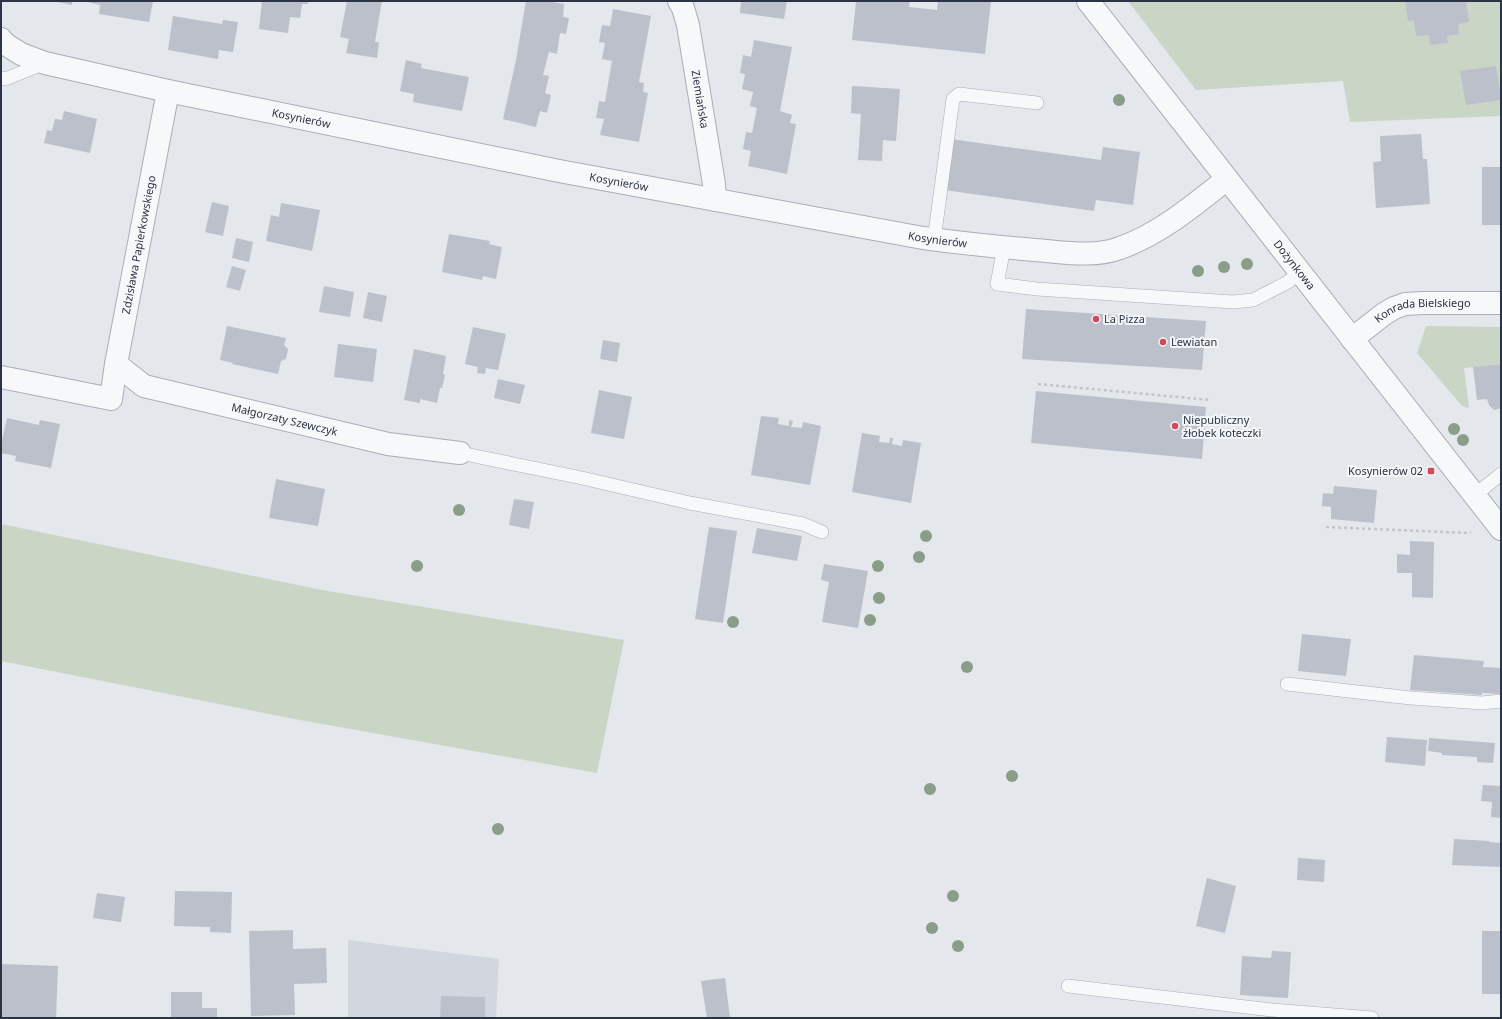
<svg xmlns="http://www.w3.org/2000/svg" width="1502" height="1019" viewBox="0 0 1502 1019" font-family="'Noto Sans',sans-serif">
<rect width="100%" height="100%" fill="#e4e7ec"/>
<path fill="#d2d6de" d="M348 940 499 959 496 1018H348Z"/>
<path fill="#c9d6c5" d="M1128 1H1501V116L1350 122 1343 81 1196 90Z
M1426 326 1501 327V364L1464 368 1469 408 1462 406 1417 353Z
M1 524 322 590 624 640 597 773 300 720 1 661Z"/>
<path fill="#bbc0ca" d="M53 1H72V5Z
M87 1H153L149 22 99 14 100 5 87 2Z
M262 1H308V4H302L300 18 290 17 288 33 259 29Z
M347 1H382L375 42H379L377 58 346 53 349 39 340 37Z
M526 1H546L564 4 563 17 569 18 566 34 560 33 557 54 549 52 543 75 549 76 545 93 551 95 547 113 540 111 536 127 503 119 516 60Z
M741 1H787L784 19 740 13Z
M856 1H910L909 7 937 10 938 1H991L985 54 852 40Z
M1405 1H1466L1469 22 1458 24 1459 34 1447 36 1448 43 1430 45 1429 35 1416 36 1414 20 1408 21Z
M613 9 651 16 639 82 644 83 643 92 648 93 639 142 600 135 604 119 596 118 599 101 605 102 612 61 602 59 605 43 599 42 602 25 610 26Z
M173 16 222 24 223 20 238 22 233 52 219 50 218 59 168 50Z
M754 40 792 47 780 111 792 115 790 123 796 124 787 174 748 166 751 151 743 149 746 132 752 133 757 108 750 106 753 92 742 89 745 74 740 73 743 55 751 57Z
M406 60 422 64 421 68 469 77 462 111 413 102 414 94 400 91Z
M1496 66 1501 100 1466 105 1460 71Z
M852 86 900 89 896 141 883 140 882 161 858 160 861 114 851 113Z
M64 111 97 119 90 153 44 143 47 130 52 131 55 119 62 120Z
M1421 134 1423 159H1427L1430 204 1376 208 1373 162 1381 161 1380 136Z
M951 139 1101 160 1103 147 1140 152 1133 205 1096 200 1094 211 944 190Z
M1482 167H1501V225H1482Z
M212 202 229 206 223 236 205 232Z
M281 203 320 210 312 251 266 241 271 215 279 217Z
M449 234 490 241 489 244 502 247 496 279 483 276 482 280 442 272Z
M236 238 253 242 249 262 232 258Z
M232 266 246 270 240 291 226 287Z
M324 286 354 292 350 317 319 312Z
M368 292 387 296 382 322 363 318Z
M1026 309 1206 321 1202 370 1022 359Z
M227 326 286 338 284 345 288 349 286 359 281 361 278 374 232 364 233 363 220 360Z
M473 327 506 334 498 370 486 368 485 374 477 373 478 367 465 364Z
M603 340 620 343 617 362 600 359Z
M338 344 377 349 373 382 334 377Z
M414 349 446 356 443 374 445 375 442 388H440L437 403 420 399V403L404 400Z
M1501 364V408L1494 410 1489 405 1487 399 1477 400 1473 367Z
M498 379 525 385 520 404 494 398Z
M599 390 632 397 624 439 591 433Z
M1036 391 1206 407 1202 459 1031 443Z
M761 416 779 418 778 424 789 426V420L793 421 791 427 802 428 803 422 821 426 810 485 751 475Z
M7 418 39 425 40 420 60 424 51 468 15 461 16 456 1 453V445Z
M862 433 880 436 879 442 889 443 890 438H893L892 444 902 446 903 440 921 443 911 503 852 492Z
M276 479 325 489 318 526 269 518Z
M1334 486 1377 490 1374 523 1331 519V507L1322 506 1323 493 1333 494Z
M514 499 534 502 529 529 509 525Z
M709 527 737 531 723 623 695 619Z
M757 528 802 536 797 561 752 553Z
M1410 541 1434 542 1433 598 1412 597V573H1397V554L1410 555Z
M824 564 868 571 858 628 822 622 829 582 821 580Z
M1302 634 1351 639 1346 676 1298 671Z
M1414 655 1484 661 1483 667 1501 668V694L1482 693V695L1410 690Z
M1387 737 1427 740 1425 766 1385 762Z
M1429 738 1495 743 1493 763 1477 762V757L1442 755V753L1428 751Z
M1483 785 1501 786V818L1491 817 1492 802 1481 801Z
M1454 839 1489 841V842L1501 843V867L1452 865Z
M1298 858 1325 860 1324 882 1297 880Z
M1207 878 1236 886 1225 933 1196 926Z
M175 891 232 892 231 933 210 932V927L174 926Z
M97 893 125 897 121 922 93 918Z
M293 930V949L326 948 327 983 294 984 295 1015 251 1016 249 931Z
M1482 931H1501V994H1482Z
M1272 951 1291 952 1288 998 1240 995 1242 956 1271 958Z
M1 964 58 966 56 1018H1Z
M725 978 730 1018H707L701 981Z
M171 992H202V1008H217V1018H171Z
M441 996 485 997V1018H440Z"/>
<g fill="none" stroke-linecap="round" stroke-linejoin="round">
<g stroke="#a9aeb7" stroke-width="14">
<path id="service" d="M1 79 8 78 45 63
M934 240 953 99 959 94 1037 103
M1004 248 997 284 1037 289 1233 302 1253 300 1288 282 1300 272
M460 453 582 478 690 503 803 524 822 532
M1475 495 1501 474
M1287 684 1411 698 1482 703 1501 701
M1068 986 1272 1010 1372 1018"/>
</g>
<g stroke="#a9aeb7" stroke-width="24">
<g id="minor">
<path id="s1" d="M679 1 683 8 688 25 714 184 715 200"/>
<path id="s2" d="M1 39 5 44 21 54 45 63 168 91 559 171 923 238C960 243 998 247 1035 250 1063 252 1094 258 1120 248 1160 234 1194 205 1227 179"/>
<path id="s3" d="M1352 339 1384 314 1394 308 1405 304 1423 303H1501"/>
<path id="s4" d="M116 364 144 386 388 444 460 453"/>
<path id="s5" d="M1 377 111 399 116 364 168 91"/>
</g>
</g>
<g stroke="#a9aeb7" stroke-width="24">
<g id="tertiary">
<path id="s6" d="M1088 1 1501 529"/>
</g>
</g>
<path stroke="#c2c5cb" stroke-width="2.5" stroke-dasharray="3 3" stroke-linecap="butt" d="M1038 384 1210 400
M1326 527 1469 533 1471 532"/>
<use href="#service" stroke="#f7f8fa" stroke-width="13"/>
<use href="#minor" stroke="#f7f8fa" stroke-width="22"/>
<use href="#tertiary" stroke="#f7f8fa" stroke-width="22"/>
</g>
<g fill="#899d89">
<circle cx="1119" cy="100" r="6"/>
<circle cx="1247" cy="264" r="6"/>
<circle cx="1224" cy="267" r="6"/>
<circle cx="1198" cy="271" r="6"/>
<circle cx="1454" cy="429" r="6"/>
<circle cx="1463" cy="440" r="6"/>
<circle cx="459" cy="510" r="6"/>
<circle cx="926" cy="536" r="6"/>
<circle cx="919" cy="557" r="6"/>
<circle cx="417" cy="566" r="6"/>
<circle cx="878" cy="566" r="6"/>
<circle cx="879" cy="598" r="6"/>
<circle cx="870" cy="620" r="6"/>
<circle cx="733" cy="622" r="6"/>
<circle cx="967" cy="667" r="6"/>
<circle cx="1012" cy="776" r="6"/>
<circle cx="930" cy="789" r="6"/>
<circle cx="498" cy="829" r="6"/>
<circle cx="953" cy="896" r="6"/>
<circle cx="932" cy="928" r="6"/>
<circle cx="958" cy="946" r="6"/>
</g>
<g fill="#d1495b" stroke="#f4f6f9" stroke-width="1.5">
<circle cx="1096" cy="319" r="4"/>
<circle cx="1163" cy="342" r="4"/>
<circle cx="1175" cy="426" r="4"/>
<rect x="1427" y="467" width="8" height="8" rx="2"/>
</g>
<g text-anchor="middle" stroke-width="4" stroke-linejoin="round" paint-order="stroke">
<g font-size="11" fill="#2b3445" stroke="#f4f6f9">
<text dy="4" stroke="none"><textPath href="#s1" startOffset="101">Ziemiańska</textPath></text>
<text dy="4" stroke="none"><textPath href="#s2" startOffset="313">Kosynierów</textPath></text>
<text dy="4" stroke="none"><textPath href="#s2" startOffset="637">Kosynierów</textPath></text>
<text dy="4" stroke="none"><textPath href="#s2" startOffset="961">Kosynierów</textPath></text>
<text dy="4" stroke="none"><textPath href="#s5" startOffset="269">Zdzisława Papierkowskiego</textPath></text>
<text dy="4" stroke="none"><textPath href="#s6" startOffset="335">Dożynkowa</textPath></text>
<text dy="4" stroke="none"><textPath href="#s3" startOffset="80">Konrada Bielskiego</textPath></text>
<text dy="4" stroke="none"><textPath href="#s4" startOffset="180">Małgorzaty Szewczyk</textPath></text>
</g>
<g font-size="11" fill="#2b3445" stroke="#f4f6f9" text-anchor="start">
<text x="1104" y="323">La Pizza</text>
<text x="1171" y="346">Lewiatan</text>
<text x="1183" y="424">Niepubliczny<tspan x="1183" dy="13">żłobek koteczki</tspan></text>
<text x="1423" y="475" text-anchor="end">Kosynierów 02</text>
</g>
</g>
<rect width="1502" height="1019" fill="none" stroke="#2b3445" stroke-width="4"/>
</svg>
